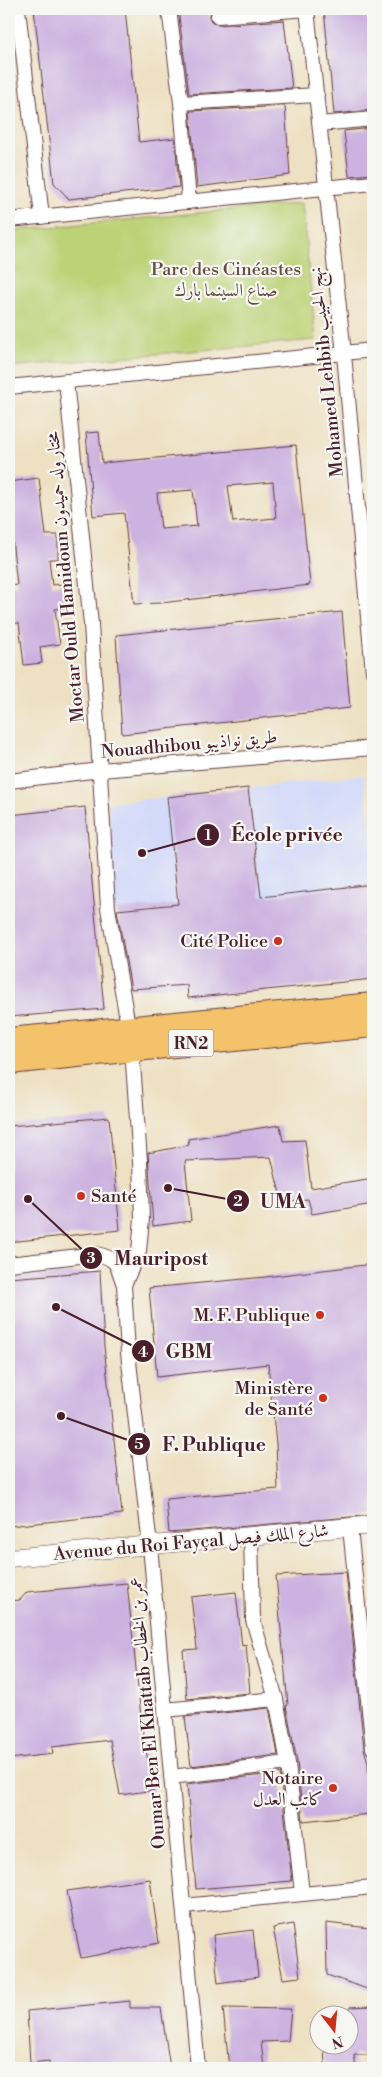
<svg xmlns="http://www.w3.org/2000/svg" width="382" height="2077" viewBox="0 0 382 2077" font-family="'Libre Bodoni',Amiri,serif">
<rect width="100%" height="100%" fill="#f6f6f2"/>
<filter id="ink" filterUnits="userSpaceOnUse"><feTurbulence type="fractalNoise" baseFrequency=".02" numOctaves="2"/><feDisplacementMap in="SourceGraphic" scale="10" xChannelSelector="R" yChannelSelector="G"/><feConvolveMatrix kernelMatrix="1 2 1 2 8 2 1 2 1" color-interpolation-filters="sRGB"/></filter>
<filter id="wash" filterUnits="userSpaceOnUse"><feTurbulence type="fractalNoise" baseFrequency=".0096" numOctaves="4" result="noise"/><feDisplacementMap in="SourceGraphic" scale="20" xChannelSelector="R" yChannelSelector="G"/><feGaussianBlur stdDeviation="1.12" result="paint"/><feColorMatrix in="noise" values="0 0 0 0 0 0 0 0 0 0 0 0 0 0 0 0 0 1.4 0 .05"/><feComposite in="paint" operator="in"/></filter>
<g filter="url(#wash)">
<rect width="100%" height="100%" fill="#eee1c3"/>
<path fill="#d2d9f9" d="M364 775 373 859V884L261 897 248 788Z
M167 797 178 904 115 911 109 803Z"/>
<path fill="#bcd276" stroke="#837850" d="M302 203 316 340 9 367V231Z"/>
<g id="blocks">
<path fill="#ccb2e0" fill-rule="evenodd" d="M34 9H125L139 142 175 138 179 187 69 199 54 183Z
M178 9H213L209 17 211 21 218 25 284 20 292 88 189 94Z
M324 9H373V110L334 114Z
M285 106 290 175 197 187 190 111Z
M373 128V174L349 176 344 131Z
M99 432 102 463 296 445 310 585 161 603 134 604 124 513 93 516 86 433ZM273 482 276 518 233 522 228 486ZM193 490 197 526 161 529 157 493Z
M39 478 46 535H58V559H49L52 585 64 584 66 608 55 609 60 644 40 647 42 663 24 665 19 623 9 624V586L17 585 11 529H9V482Z
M342 612 350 708 122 734 116 635Z
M248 788 261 897 373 884V979L188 998 187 985 131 989 117 910 178 904 167 797Z
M85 807 104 1009 9 1017V815Z
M109 1117 120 1230 9 1242V1126Z
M280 1125 283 1141 305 1140 311 1188 373 1178V1204L312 1214 308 1199 282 1202 271 1157 185 1161 191 1221 153 1226 148 1153 189 1145 188 1139Z
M373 1264V1515L169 1533 166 1499 278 1489 276 1444 268 1364 157 1377 149 1288 265 1277Z
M100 1271 104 1346 122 1514 9 1526V1278Z
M346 1572 364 1749 368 1762 370 1814 303 1821 297 1761 286 1706 288 1705 276 1576Z
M127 1583 143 1736 154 1790 120 1795 110 1740 52 1747 53 1754 9 1759V1601L20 1600 27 1592Z
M236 1592 242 1646 246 1645 250 1693 187 1699 183 1650 197 1649 191 1597Z
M269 1708 278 1755 191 1766 185 1717Z
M280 1773 292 1881 196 1889 187 1784Z
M150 1879 159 1943 81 1958 67 1891Z
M326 1923 370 1928 373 1952V1991L327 1975Z
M293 1924 300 1977 283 1979 273 1928Z
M253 1930 258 1977 218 1983 213 1935Z
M130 2001V2008H161L170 2068H50L49 2061 30 2063 27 2011Z
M373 2006V2055H354L356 2068H325L324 2044H350V2007Z
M223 2008 291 2009 288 2041 261 2042 264 2068H229Z"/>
</g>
</g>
<g filter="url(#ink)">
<use href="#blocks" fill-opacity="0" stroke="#633c42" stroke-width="1"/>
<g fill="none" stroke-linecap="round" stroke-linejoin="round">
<g stroke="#633c42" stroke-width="16">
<path id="minor" d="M18 9 42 217
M169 9 181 103 189 202
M307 9 344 354 373 672
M218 16 307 9
M181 103 317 95
M320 124 373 119
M9 220 373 183
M66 381 91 624 108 908 132 1049 140 1161 142 1219 139 1251 124 1285 128 1353 150 1546 198 2068
M9 387 373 350
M9 781 100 770 373 748
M9 1264 96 1254C118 1258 117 1266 124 1285
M350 1528 373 1748
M251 1536 253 1620 276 1699 288 1763 302 1894
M165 1710 276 1699
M171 1777 288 1763
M184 1906 373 1887"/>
</g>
<g stroke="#633c42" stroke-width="19">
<path id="tertiary" d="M9 1558 373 1525"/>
</g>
<g stroke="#633c42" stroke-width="26">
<path id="trunk" d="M9 1040 373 1005
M9 1062 373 1025"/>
</g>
<use href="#minor" stroke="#fff" stroke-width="14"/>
<use href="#tertiary" stroke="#fff" stroke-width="18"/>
<use href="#trunk" stroke="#f4c26a" stroke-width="24"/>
</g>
</g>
<g fill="#c8321e" stroke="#f6f6f2" stroke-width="2">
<circle cx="278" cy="941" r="5"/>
<circle cx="81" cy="1196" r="5"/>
<circle cx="320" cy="1315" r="5"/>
<circle cx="323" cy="1398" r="5"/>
<circle cx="333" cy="1788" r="5"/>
</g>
<g text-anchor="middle" stroke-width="4.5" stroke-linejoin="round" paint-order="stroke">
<rect fill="#f6f6f2" stroke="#7e6067" stroke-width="1" x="168.5" y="1029.5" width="45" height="27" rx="4"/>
<g font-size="16" font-weight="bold" fill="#4a1f2b">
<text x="191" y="1049">RN2</text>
</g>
<g font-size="18" fill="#664c3e" stroke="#f6f6f2">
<text x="226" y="275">Parc des Cinéastes<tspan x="226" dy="21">صناع السينما بارك</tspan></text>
</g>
<g font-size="18" fill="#4a1f2b" stroke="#f6f6f2">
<text transform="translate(326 372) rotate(-96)" y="6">Mohamed Lehbib نهج الحبيب</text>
<text transform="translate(65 577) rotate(-95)" y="6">Moctar Ould Hamidoun مختار ولد حميدون</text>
<text transform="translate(189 744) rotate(-5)" y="6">Nouadhibou طريق نواذيبو</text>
<text transform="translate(191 1542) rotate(-5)" y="6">Avenue du Roi Fayçal شارع الملك فيصل</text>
<text transform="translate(147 1713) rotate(-95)" y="6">Oumar Ben El Khattab عمر بن الخطاب</text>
</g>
<g font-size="18" fill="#4a1f2b" stroke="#f6f6f2" text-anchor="end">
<text x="268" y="947">Cité Police</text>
<text x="91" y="1202" text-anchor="start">Santé</text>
<text x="310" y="1321">M. F. Publique</text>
<text x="313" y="1394">Ministère<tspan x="313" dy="21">de Santé</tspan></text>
<text x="323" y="1784">Notaire<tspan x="323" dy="21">كاتب العدل</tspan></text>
</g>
</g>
<path fill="none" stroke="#4a1f2b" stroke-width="2" d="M142 853L208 835M168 1188L238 1201M28 1199L91 1258M56 1307L143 1351M61 1416L139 1444"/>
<g fill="#4a1f2b" stroke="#f6f6f2" stroke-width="2">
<circle cx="142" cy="853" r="5"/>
<circle cx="168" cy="1188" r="5"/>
<circle cx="28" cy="1199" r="5"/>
<circle cx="56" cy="1307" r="5"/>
<circle cx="61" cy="1416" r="5"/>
<circle cx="208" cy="835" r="12"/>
<circle cx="238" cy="1201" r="12"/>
<circle cx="91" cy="1258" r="12"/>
<circle cx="143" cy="1351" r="12"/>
<circle cx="139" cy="1444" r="12"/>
</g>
<g font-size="15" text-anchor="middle" font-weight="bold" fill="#fff">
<text x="208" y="840">1</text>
<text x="238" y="1206">2</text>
<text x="91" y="1263">3</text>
<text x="143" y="1357">4</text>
<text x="139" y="1449">5</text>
</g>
<g font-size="19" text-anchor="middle" font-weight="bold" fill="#4a1f2b" stroke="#f6f6f2" stroke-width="4.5" stroke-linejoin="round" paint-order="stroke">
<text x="287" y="841">École privée</text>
<text x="283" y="1208">UMA</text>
<text x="161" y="1265">Mauripost</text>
<text x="189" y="1358">GBM</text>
<text x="214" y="1451">F. Publique</text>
</g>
<rect width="382" height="2077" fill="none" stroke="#f6f6f2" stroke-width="30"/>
<g transform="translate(334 2030) rotate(164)"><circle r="24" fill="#f6f6f2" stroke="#b1a0a2"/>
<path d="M0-4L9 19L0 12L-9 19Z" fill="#c8321e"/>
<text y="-8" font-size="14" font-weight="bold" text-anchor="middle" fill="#4a1f2b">N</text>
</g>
</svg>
